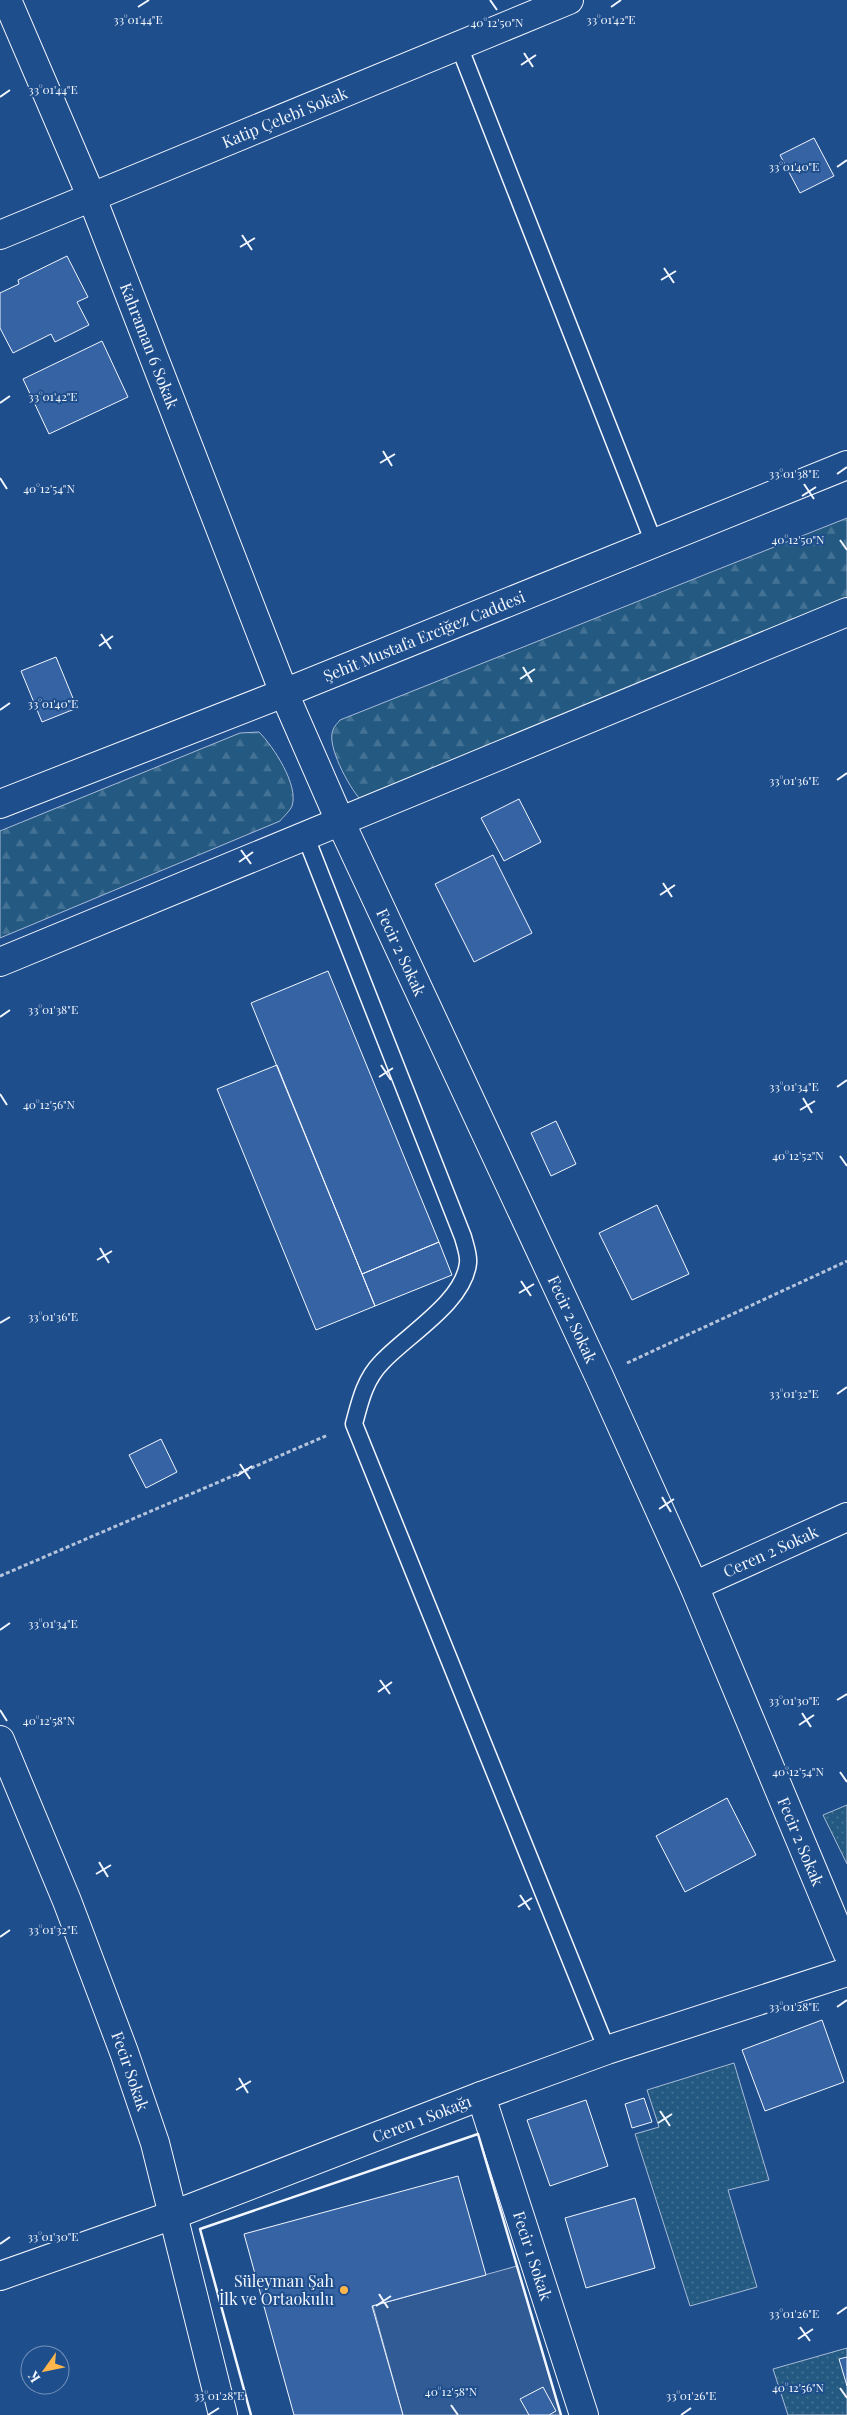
<svg xmlns="http://www.w3.org/2000/svg" width="847" height="2415" viewBox="0 0 847 2415" font-family="'Playfair Display',serif">
<defs>
<pattern id="forest-firs" width="22" height="20" patternUnits="userSpaceOnUse" patternTransform="scale(1.25)"><rect width="22" height="20" fill="#245a82"/><path d="M5 1l3.5 6h-7zM16 11l3.5 6h-7z" fill="#447295"/></pattern>
<pattern id="park-dots" width="8" height="8" patternUnits="userSpaceOnUse" patternTransform="scale(1.25)"><rect width="8" height="8" fill="#245a82"/><path d="M2 2h.1M6 6h.1" fill="none" stroke="#447295" stroke-width="1.8" stroke-linecap="round"/></pattern>
</defs>
<rect width="100%" height="100%" fill="#1f4e8c"/>
<path fill="url(#forest-firs)" stroke="#a8bbd7" d="M847 518V609L360 799C349 787 326 745 333 730 334 726 338 723 340 720Z
M259 732C273 746 299 785 292 806 290 811 283 817 280 821L0 938V831L240 733Z"/>
<path fill="url(#park-dots)" stroke="#a8bbd7" d="M847 1805V1864L823 1815Z
M734 2063 769 2180 728 2190 757 2287 690 2306 635 2134 659 2127 647 2090Z
M847 2348V2415H788L773 2369Z"/>
<path fill="#305b95" stroke="#a8bbd7" d="M517 2266 561 2415H403L373 2306Z"/>
<path fill="#3563a3" stroke="#f2f6ff" d="M814 138 834 176 800 193 780 155Z
M67 256 88 297 77 302 89 325 55 342 51 334 13 353 0 328V293L19 284 18 280Z
M102 341 128 397 49 434 23 379Z
M56 657 77 708 42 722 21 671Z
M519 799 541 842 504 861 481 818Z
M493 855 532 933 474 962 435 884Z
M328 971 439 1242 362 1274 251 1003Z
M277 1065 375 1306 316 1330 217 1089Z
M556 1121 576 1164 551 1176 531 1133Z
M657 1205 689 1274 632 1300 599 1233Z
M439 1242 452 1275 375 1306 362 1274Z
M161 1439 177 1472 146 1488 129 1455Z
M727 1798 756 1855 685 1892 656 1836Z
M822 2020 844 2082 765 2111 742 2050Z
M644 2098 652 2122 632 2128 625 2104Z
M586 2100 608 2166 550 2186 527 2120Z
M458 2176 486 2275 372 2306 403 2415H294L244 2234Z
M635 2198 655 2268 586 2288 565 2218Z
M847 2357V2386L839 2359Z
M543 2387 556 2411 549 2415H529L520 2399Z"/>
<g fill="none" stroke-linecap="round" stroke-linejoin="round">
<g stroke="#f2f6ff" stroke-width="19">
<path id="service" d="M459 46 654 543
M305 835 463 1237C465 1245 469 1255 468 1263 464 1302 407 1335 382 1362 365 1379 360 1401 354 1424L607 2050"/>
</g>
<g stroke="#f2f6ff" stroke-width="30">
<g id="minor">
<path id="s1" d="M7 0 92 198 284 693 340 821 599 1376 694 1586 847 1952"/>
<path id="s2" d="M0 235 569 0"/>
<path d="M0 962 847 612"/>
<path id="s3" d="M694 1586 847 1517"/>
<path id="s4" d="M0 1740 67 1901 124 2052 155 2143 223 2415"/>
<path id="s5" d="M481 2096 584 2415"/>
<path id="s6" d="M0 2276 173 2215 481 2096 607 2050 847 1972"/>
</g>
</g>
<g stroke="#f2f6ff" stroke-width="30">
<g id="tertiary">
<path id="s7" d="M0 804 284 693 847 465"/>
</g>
</g>
<path stroke="#b3c4dc" stroke-width="3" stroke-dasharray="4 2.5" stroke-linecap="butt" d="M627 1363 847 1261
M0 1576 328 1435"/>
<use href="#service" stroke="#1f4e8c" stroke-width="16"/>
<use href="#minor" stroke="#1f4e8c" stroke-width="28"/>
<use href="#tertiary" stroke="#1f4e8c" stroke-width="28"/>
<path stroke="#f2f6ff" stroke-width="2.5" d="M251 2415 200 2229 478 2134 561 2415"/>
</g>
<path fill="none" stroke="#f2f6ff" stroke-width="2" d="M490 0 497 10M138 7 149 0M611 7 621 0M524 53 533 67M521 65 536 55M0 97 10 90M837 167 847 160M242 235 252 250M240 247 255 238M664 268 674 283M661 280 676 271M0 403 10 396M383 451 392 466M380 463 395 454M837 474 847 467M0 478 7 489M804 484 814 499M802 496 816 487M840 540 847 550M101 634 111 649M99 646 113 636M523 667 532 682M520 679 535 669M0 710 10 703M837 780 847 773M241 850 251 864M239 862 253 852M663 883 672 897M660 895 675 885M0 1017 10 1010M381 1065 391 1080M379 1077 393 1068M837 1087 847 1080M0 1094 7 1105M803 1098 812 1113M800 1110 815 1101M840 1156 847 1166M100 1248 109 1263M97 1260 112 1251M521 1281 531 1296M519 1293 534 1284M0 1323 10 1317M837 1394 847 1387M240 1464 250 1479M237 1476 252 1466M662 1497 671 1512M659 1509 674 1499M0 1630 10 1623M380 1680 390 1694M378 1692 392 1682M837 1700 847 1694M0 1710 7 1721M802 1713 811 1727M799 1725 814 1715M840 1772 847 1782M99 1862 108 1877M96 1874 111 1865M520 1895 530 1910M518 1907 532 1898M0 1937 10 1930M837 2007 847 2000M239 2078 248 2093M236 2090 251 2081M660 2111 670 2126M658 2123 672 2114M0 2244 10 2237M379 2294 388 2308M376 2306 391 2296M837 2314 847 2307M800 2327 810 2341M798 2339 813 2329M840 2388 847 2398M451 2405 458 2415M208 2415 219 2408M681 2415 691 2408"/>
<circle fill="#ffb74d" stroke="#1f4e8c" stroke-width="2" cx="344" cy="2290" r="5"/>
<g text-anchor="middle" stroke-width="4" stroke-linejoin="round" paint-order="stroke">
<g font-size="16" fill="#f2f6ff" stroke="#1f4e8c">
<text dy="6" stroke="none"><textPath href="#s2" startOffset="308">Katip Çelebi Sokak</textPath></text>
<text dy="6" stroke="none"><textPath href="#s1" startOffset="374">Kahraman 6 Sokak</textPath></text>
<text dy="6" stroke="none"><textPath href="#s7" startOffset="456">Şehit Mustafa Erciğez Caddesi</textPath></text>
<text dy="6" stroke="none"><textPath href="#s1" startOffset="1031">Fecir 2 Sokak</textPath></text>
<text dy="6" stroke="none"><textPath href="#s1" startOffset="1436">Fecir 2 Sokak</textPath></text>
<text dy="6" stroke="none"><textPath href="#s3" startOffset="84">Ceren 2 Sokak</textPath></text>
<text dy="6" stroke="none"><textPath href="#s1" startOffset="2006">Fecir 2 Sokak</textPath></text>
<text dy="6" stroke="none"><textPath href="#s4" startOffset="356">Fecir Sokak</textPath></text>
<text dy="6" stroke="none"><textPath href="#s6" startOffset="450">Ceren 1 Sokağı</textPath></text>
<text dy="6" stroke="none"><textPath href="#s5" startOffset="168">Fecir 1 Sokak</textPath></text>
</g>
<g font-size="16" fill="#f2f6ff" stroke="#1f4e8c" text-anchor="end">
<text x="334" y="2287">Süleyman Şah<tspan x="334" dy="18">İlk ve Ortaokulu</tspan></text>
</g>
</g>
<g font-size="12" text-anchor="middle" fill="#f2f6ff" stroke="#1f4e8c" stroke-width="4" stroke-linejoin="round" paint-order="stroke">
<text x="138" y="24">33°01'44"E</text>
<text x="611" y="24">33°01'42"E</text>
<text x="497" y="27">40°12'50"N</text>
<text x="53" y="94">33°01'44"E</text>
<text x="794" y="171">33°01'40"E</text>
<text x="53" y="401">33°01'42"E</text>
<text x="794" y="478">33°01'38"E</text>
<text x="49" y="493">40°12'54"N</text>
<text x="798" y="544">40°12'50"N</text>
<text x="53" y="708">33°01'40"E</text>
<text x="794" y="785">33°01'36"E</text>
<text x="53" y="1014">33°01'38"E</text>
<text x="794" y="1091">33°01'34"E</text>
<text x="49" y="1109">40°12'56"N</text>
<text x="798" y="1160">40°12'52"N</text>
<text x="53" y="1321">33°01'36"E</text>
<text x="794" y="1398">33°01'32"E</text>
<text x="53" y="1628">33°01'34"E</text>
<text x="794" y="1705">33°01'30"E</text>
<text x="49" y="1725">40°12'58"N</text>
<text x="798" y="1776">40°12'54"N</text>
<text x="53" y="1934">33°01'32"E</text>
<text x="794" y="2011">33°01'28"E</text>
<text x="53" y="2241">33°01'30"E</text>
<text x="794" y="2318">33°01'26"E</text>
<text x="798" y="2392">40°12'56"N</text>
<text x="451" y="2396">40°12'58"N</text>
<text x="219" y="2400">33°01'28"E</text>
<text x="691" y="2400">33°01'26"E</text>
</g>
<g transform="translate(45 2370) rotate(237)"><circle r="24" fill="#1f4e8c" stroke="#7391ba"/>
<path d="M0-4L9 19L0 12L-9 19Z" fill="#ffb74d"/>
<text y="-8" font-size="14" font-weight="bold" text-anchor="middle" fill="#f2f6ff">K</text>
</g>
</svg>
